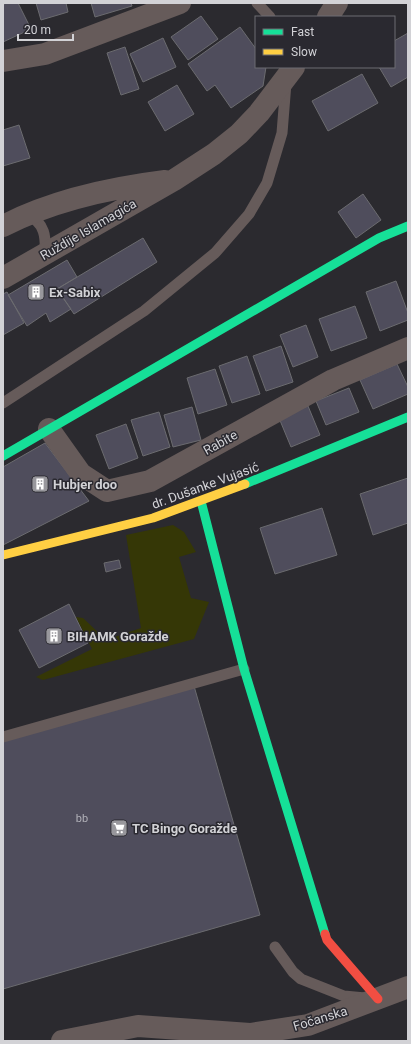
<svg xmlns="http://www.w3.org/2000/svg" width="411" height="1044" viewBox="0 0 411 1044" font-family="Roboto,sans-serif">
<rect width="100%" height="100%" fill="#2b2a2f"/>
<path fill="#353706" d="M173 525 184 532 196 552 179 557 191 598 209 602 194 639 43 680 36 677 92 649 76 617 83 618 106 640 141 628 126 535Z"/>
<path fill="#4f4d5c" stroke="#6b6b6f" d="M6 3H18L31 29 3 42V5Z
M36 3H66L68 12 41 20Z
M91 3H131L132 6 95 17Z
M201 16 218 39 188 60 171 37Z
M240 27 256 49V67H266L263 86 231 108 215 85 207 91 188 64Z
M408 33V77L391 87 379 67H394V41Z
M163 38 176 67 143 82 130 54Z
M125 47 139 89 121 95 107 53Z
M362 74 378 103 328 131 312 101Z
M177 85 194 114 165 131 148 102Z
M19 125 30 158 3 166V130Z
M363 194 381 220 356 238 338 212Z
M143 238 157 262 74 314 57 289Z
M67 260 77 277 57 289 71 309 50 322 46 313 27 326 8 295Z
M396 281 408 313V320L380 331 366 292Z
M7 292 24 323 3 335V294Z
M355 306 367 338 331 351 319 319Z
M306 325 318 357 293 367 280 335Z
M281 346 293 382 266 391 253 356Z
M247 356 260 394 232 403 219 366Z
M397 364 408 387V394L373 409 360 380Z
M215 369 227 405 198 414 187 378Z
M349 388 359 412 326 425 316 401Z
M308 406 320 435 291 447 279 418Z
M192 407 201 440 173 447 164 415Z
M159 412 170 447 143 456 131 420Z
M126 424 138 458 109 469 96 435Z
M45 443 89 501 3 545V467Z
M408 478V523L373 535 360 494Z
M322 508 337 555 275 574 260 528Z
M119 560 121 568 106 572 104 563Z
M69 604 88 643 39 668 19 630Z
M194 686 260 915 3 989V741Z"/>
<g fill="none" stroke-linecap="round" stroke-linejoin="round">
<path stroke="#665b5a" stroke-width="11" d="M257 3 270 17
M28 215C45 223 46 237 45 254
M3 403 144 311 215 253 249 214 267 183 282 133 286 83
M3 737 244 669
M275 947 293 972 301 979 344 996 365 998"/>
<path stroke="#665b5a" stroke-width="22" d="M328 17 337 3
M3 61 45 54 180 3
M3 226C53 200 109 188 165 181
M3 278 174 180 214 154 239 134 259 113 294 67
M49 429 81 474 107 491 150 481 333 380 408 348
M62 1041 138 1026 250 1034 308 1025 408 987"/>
<path stroke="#16e098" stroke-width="9" d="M3 456 379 238 408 226
M245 484 408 417
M201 501 244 669 325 934"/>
<path stroke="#ffcf43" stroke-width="9" d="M3 555 153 518 245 484"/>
<path stroke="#f24e42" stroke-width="9" d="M325 934 327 940 378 999"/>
</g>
<defs>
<g id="building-square" transform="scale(0.9)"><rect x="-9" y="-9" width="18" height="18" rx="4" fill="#98979c" stroke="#2a2930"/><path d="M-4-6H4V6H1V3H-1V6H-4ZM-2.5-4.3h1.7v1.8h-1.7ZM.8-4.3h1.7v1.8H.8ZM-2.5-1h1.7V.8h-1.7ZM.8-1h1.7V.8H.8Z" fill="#fff"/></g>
<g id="supermarket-square" transform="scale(0.9)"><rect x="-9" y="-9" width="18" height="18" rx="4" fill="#98979c" stroke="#2a2930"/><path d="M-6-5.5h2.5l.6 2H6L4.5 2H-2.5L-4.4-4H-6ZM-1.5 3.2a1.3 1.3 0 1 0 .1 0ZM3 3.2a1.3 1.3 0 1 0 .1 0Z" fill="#fff"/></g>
</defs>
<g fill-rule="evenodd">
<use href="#building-square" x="36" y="292"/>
<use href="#building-square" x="40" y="484"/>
<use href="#building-square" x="54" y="636"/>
<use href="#supermarket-square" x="119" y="828"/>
</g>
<g text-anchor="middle" stroke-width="3" stroke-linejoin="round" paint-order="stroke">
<g font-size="11" fill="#b1b1b8">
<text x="82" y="822">bb</text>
</g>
<g font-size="13" fill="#d2d2d6" stroke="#2a2930">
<text transform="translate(88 229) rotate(-30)" y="5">Ruždije Islamagića</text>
<text transform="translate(220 442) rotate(-29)" y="5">Rabite</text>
<text transform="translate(205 485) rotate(-20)" y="5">dr. Dušanke Vujasić</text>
<text transform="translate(320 1018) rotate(-17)" y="5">Fočanska</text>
</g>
<g font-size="13" font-weight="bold" fill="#d2d2d6" stroke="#2a2930" text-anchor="start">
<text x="49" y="297">Ex-Sabix</text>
<text x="53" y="489">Hubjer doo</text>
<text x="67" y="641">BIHAMK Goražde</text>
<text x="132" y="833">TC Bingo Goražde</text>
</g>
</g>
<rect width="411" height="1044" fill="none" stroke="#d2d2d6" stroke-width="8"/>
<rect x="255" y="16" width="140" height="52" fill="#2a2930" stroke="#6d6d72"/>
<rect x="263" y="29" width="20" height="6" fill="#16e098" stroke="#6d6d72"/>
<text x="291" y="36" font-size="12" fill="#d2d2d6">Fast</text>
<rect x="263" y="49" width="20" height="6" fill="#ffcf43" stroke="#6d6d72"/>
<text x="291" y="56" font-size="12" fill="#d2d2d6">Slow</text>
<path d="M18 34v6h55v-6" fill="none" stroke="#d2d2d6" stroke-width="2"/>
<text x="24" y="34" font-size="12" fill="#d2d2d6" stroke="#2a2930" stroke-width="3" paint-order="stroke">20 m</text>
</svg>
